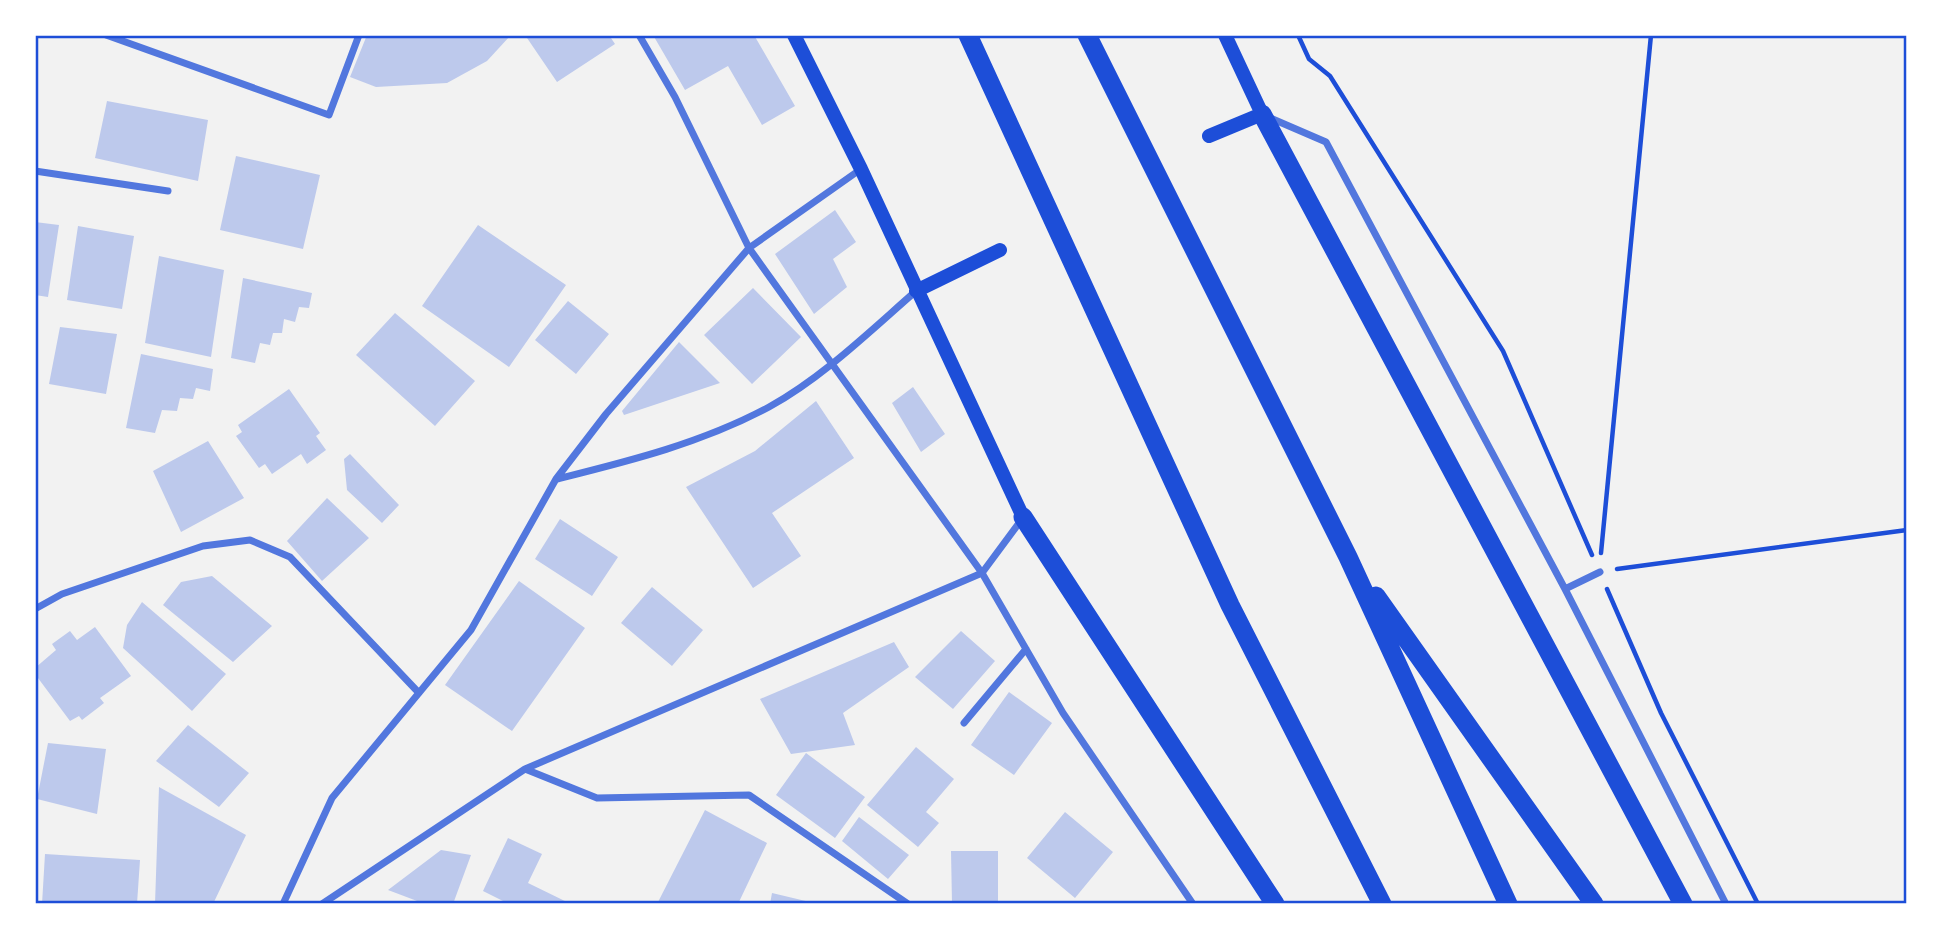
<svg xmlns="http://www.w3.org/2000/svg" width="1942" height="939" viewBox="0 0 1942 939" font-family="'Source Sans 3',sans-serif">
<rect width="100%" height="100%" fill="#f2f2f2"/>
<path fill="#bdc9ec" d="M367 35H511L487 61 447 83 376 87 350 77Z
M525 35H609L615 44 557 82Z
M653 35H754L795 106 762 125 728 66 685 90Z
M107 101 208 120 198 181 95 158Z
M236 156 320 175 303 249 220 230Z
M835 210 856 242 833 259 847 287 814 314 775 254Z
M35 222 59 225 48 297 35 295Z
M478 225 566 285 509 367 422 306Z
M78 226 134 236 122 309 67 300Z
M159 256 224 270 211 357 145 343Z
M243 278 312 293 309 308 299 307 295 322 284 319 282 333H273L270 345 260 343 255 363 231 358Z
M753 288 801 337 752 384 704 335Z
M568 301 609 334 576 374 535 340Z
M395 313 475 381 435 426 356 355Z
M60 327 117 334 106 394 49 384Z
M679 342 720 383 624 415 622 411Z
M141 354 213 369 210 391 196 388 193 399 180 398 177 411 162 410 155 433 126 428Z
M913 387 945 434 921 452 892 403Z
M289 389 320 433 316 436 326 450 307 464 301 454 272 474 265 464 259 468 236 436 242 432 238 425Z
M816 401 854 458 772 513 801 556 753 588 686 487 755 451Z
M208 441 244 498 181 532 153 471Z
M350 454 399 505 382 523 347 490 344 459Z
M327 498 369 538 322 581 287 541Z
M560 519 618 557 592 596 535 559Z
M212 576 272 626 233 662 163 605 181 582Z
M519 581 585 628 512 731 445 685Z
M652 587 703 630 672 666 621 623Z
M142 602 226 674 192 711 123 648 127 625Z
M95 627 131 676 100 698 104 703 99 707 82 720 79 716 70 721 35 674V668L56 650 52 644 70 631 77 640Z
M961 631 995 661 953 709 915 677Z
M894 642 909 667 843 713 855 745 791 754 760 699Z
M1009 692 1052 723 1014 775 971 745Z
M188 725 249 773 219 807 156 761Z
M48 743 106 749 97 814 37 799Z
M916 747 954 779 926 812 939 823 918 847 867 805Z
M806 753 865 797 835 838 776 795Z
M159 787 246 835 213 904H155Z
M705 810 767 843 738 904H657Z
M1065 812 1113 852 1075 898 1027 858Z
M859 817 909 855 888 879 842 841Z
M508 838 542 854 528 883 571 904H509L483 891Z
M441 850 471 855 453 904H425L388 890Z
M951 851H998V904H952Z
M45 854 140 860 137 904H42Z
M772 893 814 903V904H770Z"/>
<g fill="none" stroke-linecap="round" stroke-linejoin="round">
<path stroke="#1d4ed8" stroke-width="4.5" d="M1298 35 1309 59 1330 76 1503 351 1592 555
M1601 553 1651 35
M1617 569 1907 530
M1607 589 1661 713 1758 904"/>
<path stroke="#5277de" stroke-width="7" d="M106 35 329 115 359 35
M639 35 675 97 749 248 982 573 1063 713 1193 904
M1268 117 1326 142 1565 589 1726 904
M35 171 168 191
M557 479C629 461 702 443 769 407 823 377 869 332 916 291
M1565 589 1600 572
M35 609 62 594 203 546 250 540 290 557 419 693
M964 723 1026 649
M525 769 597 798 749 795 908 904
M283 904 332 798 471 630 556 479 606 414 749 248 861 169
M322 904 525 769 982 573 1022 519"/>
<path stroke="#1d4ed8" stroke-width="14" d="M794 35 861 169 1023 517
M1209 136 1262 114 1225 35
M916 291 1000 250"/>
<path stroke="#1d4ed8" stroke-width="19" d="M968 35 1230 605 1382 904
M1087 35 1348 557 1508 904
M1262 114 1683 904
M1023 517 1275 904
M1376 596 1594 904"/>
</g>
<rect width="1942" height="939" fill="none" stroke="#ffffff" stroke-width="74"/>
<rect x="37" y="37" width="1868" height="865" fill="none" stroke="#1d4ed8" stroke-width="2.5"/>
</svg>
